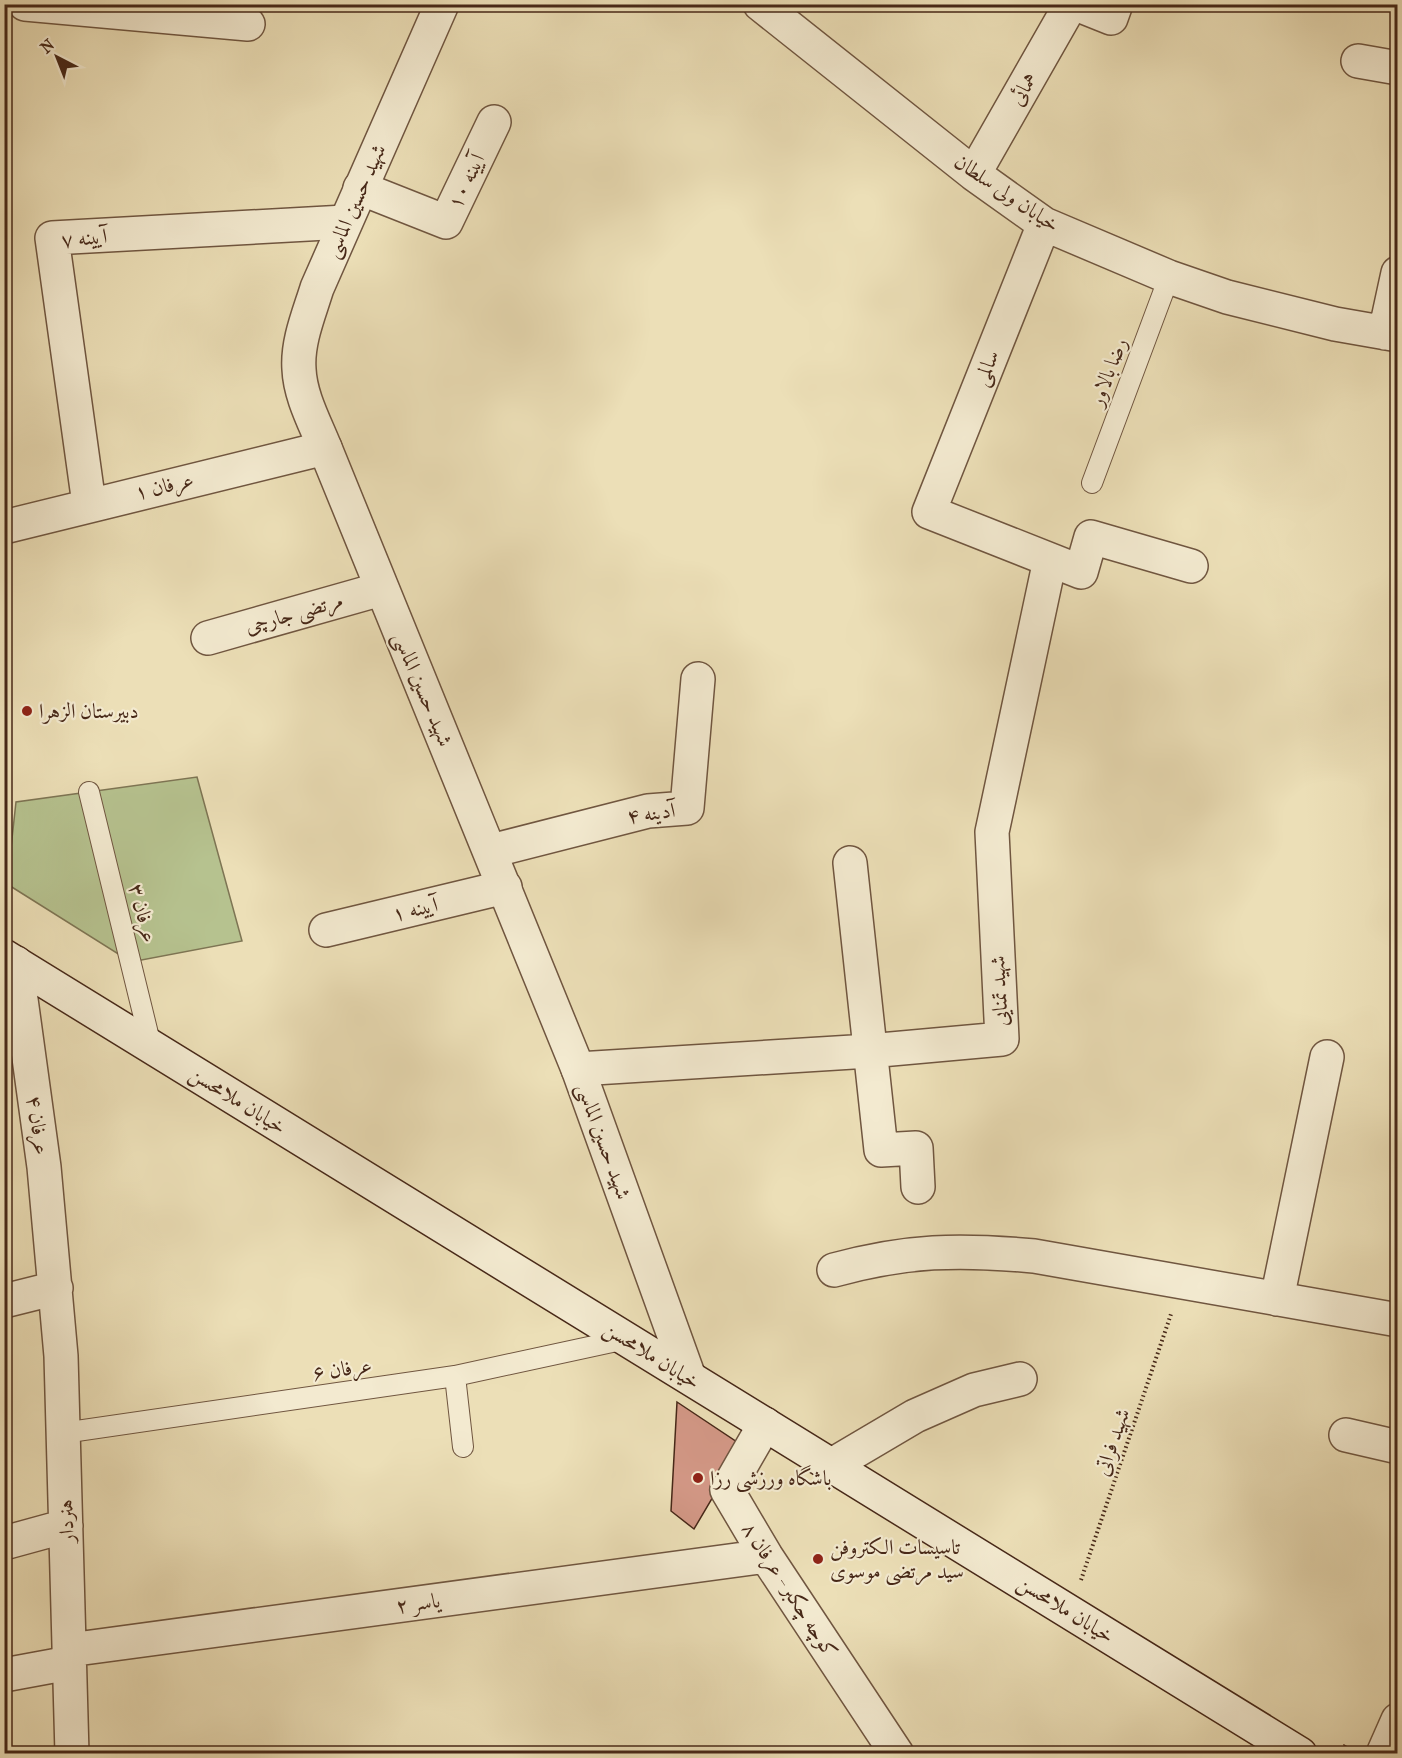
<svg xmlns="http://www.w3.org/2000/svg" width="1402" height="1758" viewBox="0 0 1402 1758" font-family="'IM FELL French Canon',Amiri,serif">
<rect width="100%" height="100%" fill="#ecdfb7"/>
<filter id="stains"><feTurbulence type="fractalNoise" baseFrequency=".00333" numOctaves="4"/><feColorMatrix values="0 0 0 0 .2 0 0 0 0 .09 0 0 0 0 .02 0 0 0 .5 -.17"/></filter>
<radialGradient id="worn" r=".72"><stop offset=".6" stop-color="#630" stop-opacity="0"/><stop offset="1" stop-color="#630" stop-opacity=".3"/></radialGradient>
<path fill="#b6c28f" stroke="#7e7554" stroke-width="1.5" d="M197 777 242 941 131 962 7 884 16 802Z"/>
<path fill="#d29785" stroke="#472818" stroke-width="1.5" d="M677 1402 743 1446 694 1529 671 1511Z"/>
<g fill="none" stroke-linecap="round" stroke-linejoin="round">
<g stroke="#705640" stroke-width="22">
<path id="service" d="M1092 483 1169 277
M89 792 151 1046
M455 1376 463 1447
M63 1433 455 1376 626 1339"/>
</g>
<g stroke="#705640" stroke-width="36">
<path id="minor" d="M25 4 248 24
M760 4 974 174 1044 224 1169 277 1227 297 1335 324 1398 335
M1076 4 1111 18 1116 4
M1358 61 1398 68
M974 174 1071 4
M360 188 446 222 494 122
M1044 224 929 512 1081 572 1091 537 1191 566
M1385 333 1398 273
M89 504 52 238 345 222
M4 527 325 448
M208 638 381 589
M491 851 648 811 687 808 698 679
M850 863 881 1150 916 1148 918 1187
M326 930 505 887
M16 963 44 1167 61 1356 72 1754
M578 1069 869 1051 1002 1039 992 832 1050 560
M834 1270C907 1250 959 1249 1034 1256L1398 1320
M1277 1299 1327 1057
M4 1301 56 1288
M765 1424 727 1490 766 1556 897 1754
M1346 1435 1398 1447
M832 1465 915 1416 974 1390 1020 1379
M4 1543 66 1526
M69 1650 766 1556
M4 1675 69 1663
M1383 1754 1398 1720"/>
</g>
<g stroke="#705640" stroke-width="36">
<path id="tertiary" d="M442 4 317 288C309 314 297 342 299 369 300 396 315 423 325 448L578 1069 689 1377"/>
</g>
<g stroke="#472818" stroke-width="36">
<path id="secondary" d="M4 956 1300 1754"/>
</g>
<path stroke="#472818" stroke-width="4" stroke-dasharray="1.5 3" stroke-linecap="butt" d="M1081 1580 1171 1314
M1340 1754 1346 1744"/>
<use href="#service" stroke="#f3ead0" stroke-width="20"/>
<use href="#minor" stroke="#f3ead0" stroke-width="33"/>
<use href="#tertiary" stroke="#f3ead0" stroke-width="33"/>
<use href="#secondary" stroke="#f3ead0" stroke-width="33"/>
</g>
<g fill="#8f2418" stroke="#f3ead0" stroke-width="2">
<circle cx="27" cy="711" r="6"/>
<circle cx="698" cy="1478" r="6"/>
<circle cx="818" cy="1559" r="6"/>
</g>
<g text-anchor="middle" stroke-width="4.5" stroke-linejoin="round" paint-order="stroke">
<g font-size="21" fill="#472818" stroke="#f3ead0">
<text transform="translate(1023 89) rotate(-60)" y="7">همائی</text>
<text transform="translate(466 181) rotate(-64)" y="7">آیینه ۱۰</text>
<text transform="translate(1007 193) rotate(34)" y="7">خیابان ولی سلطان</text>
<text transform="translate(355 201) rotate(-66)" y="7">شهید حسین الماسی</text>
<text transform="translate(84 238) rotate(-6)" y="7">آیینه ۷</text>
<text transform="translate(986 368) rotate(-68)" y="7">سالمی</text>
<text transform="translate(1108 372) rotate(-69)" y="7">رضا بالاور</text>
<text transform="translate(164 486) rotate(-13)" y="7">عرفان ۱</text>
<text transform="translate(294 613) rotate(-16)" y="7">مرتضی جارچی</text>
<text transform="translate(423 689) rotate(67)" y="7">شهید حسین الماسی</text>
<text transform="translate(651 813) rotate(-8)" y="7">آدینه ۴</text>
<text transform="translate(415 909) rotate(-13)" y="7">آیینه ۱</text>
<text transform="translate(143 913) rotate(76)" y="7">عرفان ۳</text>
<text transform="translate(999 991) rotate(-93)" y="7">شهید تمنایی</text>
<text transform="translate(238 1100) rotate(32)" y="7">خیابان ملامحسن</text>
<text transform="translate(38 1125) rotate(82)" y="7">عرفان ۴</text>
<text transform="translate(604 1141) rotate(70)" y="7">شهید حسین الماسی</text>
<text transform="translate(652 1355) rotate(32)" y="7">خیابان ملامحسن</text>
<text transform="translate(342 1369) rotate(-8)" y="7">عرفان ۶</text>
<text transform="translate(1112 1442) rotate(-71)" y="7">شهید فراتی</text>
<text transform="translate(66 1521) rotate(-92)" y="7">هنردار</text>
<text transform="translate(790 1590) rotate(57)" y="7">کوچه چکبر - عرفان ۸</text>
<text transform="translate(418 1603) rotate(-8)" y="7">یاسر ۲</text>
<text transform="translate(1066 1609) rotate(32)" y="7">خیابان ملامحسن</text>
</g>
<g font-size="21" fill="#472818" stroke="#f3ead0" text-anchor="start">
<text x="39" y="718">دبیرستان الزهرا</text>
<text x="710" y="1485">باشگاه ورزشی رزا</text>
<text x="830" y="1554">تاسیسات الکتروفن<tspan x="830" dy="24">سید مرتضی موسوی</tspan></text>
</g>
</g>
<rect width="1402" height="1758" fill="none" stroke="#ecdfb7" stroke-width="24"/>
<rect x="6" y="6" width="1390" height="1746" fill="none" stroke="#472818" stroke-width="3"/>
<rect x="12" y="12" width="1378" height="1734" fill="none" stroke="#472818" stroke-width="1.5"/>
<g transform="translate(57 57) rotate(318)" stroke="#f3ead0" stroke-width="4.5" paint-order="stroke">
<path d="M0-4.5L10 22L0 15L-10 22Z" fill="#472818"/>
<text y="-9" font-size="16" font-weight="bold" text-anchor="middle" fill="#472818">N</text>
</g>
<rect width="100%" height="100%" filter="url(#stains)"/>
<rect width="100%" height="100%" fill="url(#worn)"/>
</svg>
